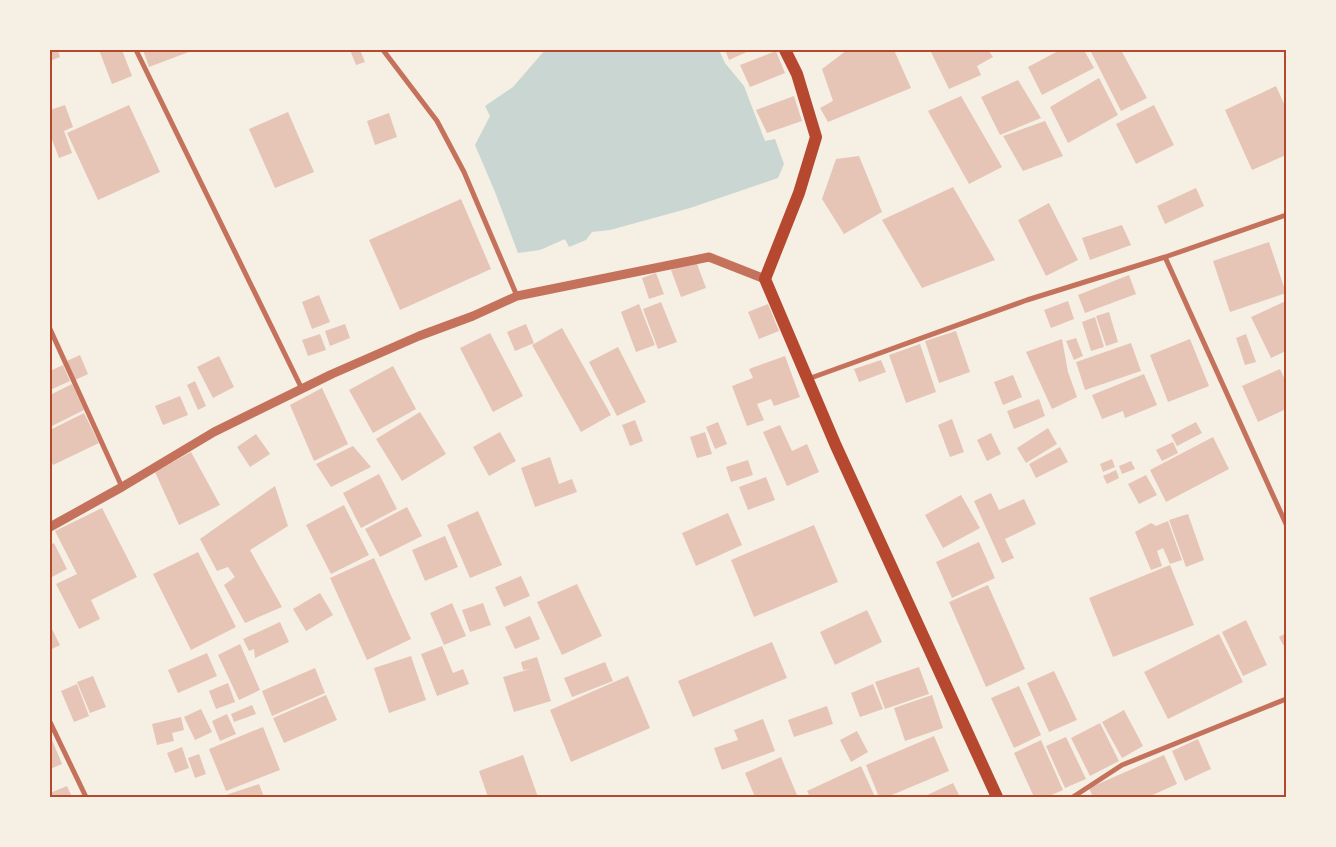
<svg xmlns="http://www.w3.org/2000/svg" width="1336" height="847" viewBox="0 0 1336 847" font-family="Montserrat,sans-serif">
<rect width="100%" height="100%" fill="#f6efe4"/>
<path fill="#c9d6d2" d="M545 50H719L725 63 744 86 765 141 775 139 784 164 778 178 690 208 610 230 592 232 586 240 569 247 565 239 540 250 518 253 495 192 475 145 490 116 485 106 513 87Z"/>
<path fill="#e6c5b7" d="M50 50H58L60 57 50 61Z
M99 50H122L132 76 112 84Z
M143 50H194L149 67Z
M350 50H360L365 62 356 65Z
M725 50H751L729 60Z
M847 50H894L911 88 828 122 820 108 833 101 822 69Z
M930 50H988L993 57 977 66 981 75 949 89Z
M1060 50H1084L1094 68 1042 95 1028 67Z
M1090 50H1121L1147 98 1121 111Z
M776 51 785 73 750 87 740 65Z
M1099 78 1118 115 1068 143 1050 107Z
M1018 80 1041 118 1000 135 981 97Z
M1276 86 1286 108V155L1252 170 1225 110Z
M794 96 802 121 767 133 756 110Z
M961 96 1002 167 969 184 928 111Z
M65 105 73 127 64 131 72 153 59 158 50 134V110Z
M129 105 160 172 98 200 67 133Z
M1154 105 1174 145 1136 164 1116 124Z
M288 112 314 172 275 188 249 129Z
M389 113 397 137 375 145 367 121Z
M1045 121 1063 156 1023 171 1003 136Z
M859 156 882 212 844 234 822 199 836 159Z
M953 187 995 260 922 288 882 220Z
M1196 188 1204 206 1165 224 1157 206Z
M461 199 491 269 400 310 369 240Z
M1049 203 1078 260 1046 276 1018 220Z
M1122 225 1131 245 1090 260 1082 238Z
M1269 242 1286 293 1230 312 1213 261Z
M696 261 706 288 681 297 671 270Z
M656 273 664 294 649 299 642 278Z
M1129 275 1136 294 1085 313 1078 295Z
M319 295 330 322 312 329 302 302Z
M1068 301 1074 319 1051 328 1044 310Z
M1286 301V351L1271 358 1251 317Z
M661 302 677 342 658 349 643 309Z
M639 304 655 345 636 352 621 312Z
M768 304 779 331 759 339 748 312Z
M1109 312 1118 342 1106 346 1096 316Z
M1095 317 1104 347 1091 351 1082 322Z
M345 324 350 338 330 346 325 331Z
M526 324 534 343 515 351 507 332Z
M562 328 611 415 581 432 532 345Z
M956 331 970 372 939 383 925 341Z
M490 333 523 396 493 412 460 348Z
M320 334 326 350 308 356 302 340Z
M1246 334 1256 362 1245 365 1236 338Z
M1076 338 1083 356 1074 360 1066 341Z
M1062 339 1068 372 1077 397 1052 409 1026 352Z
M1190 339 1209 386 1168 402 1150 355Z
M1131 343 1141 371 1085 390 1076 362Z
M920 344 936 392 906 403 889 355Z
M618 347 646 402 617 416 589 362Z
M80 355 88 374 75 380 67 361Z
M219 356 234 387 213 398 197 367Z
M785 356 800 397 774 406 771 399 757 404 764 420 747 426 732 386 753 378 749 369Z
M881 360 886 372 859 382 854 369Z
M63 365 70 381 50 390V371Z
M393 366 416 409 373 433 349 390Z
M1280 369 1286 382V409L1258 422 1242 386Z
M1144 374 1157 405 1125 418 1123 411 1102 419 1092 395Z
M1013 375 1022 397 1003 405 994 382Z
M195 381 206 406 198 410 187 385Z
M72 384 84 410 52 426 50 421V395Z
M322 388 348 444 314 461 290 405Z
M180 396 188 415 163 425 155 406Z
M1039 399 1045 416 1014 429 1007 411Z
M420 412 446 454 402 481 376 439Z
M84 413 99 443 53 465 50 458V430Z
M952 419 964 452 950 457 938 425Z
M635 420 643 441 630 446 622 425Z
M718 422 727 444 715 449 706 427Z
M1196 422 1202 433 1177 446 1171 435Z
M780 425 792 451 807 444 819 472 787 486 763 432Z
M1048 428 1057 444 1026 463 1017 448Z
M500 432 516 461 489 476 473 447Z
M705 432 712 454 697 458 690 437Z
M991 433 1001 454 987 461 977 440Z
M256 434 270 454 250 467 237 447Z
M1213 437 1229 469 1166 502 1150 470Z
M1173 442 1178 453 1162 461 1156 450Z
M353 446 371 467 331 487 316 464Z
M1060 447 1068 462 1036 478 1029 464Z
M191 452 220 505 179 525 155 472Z
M550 457 559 484 572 479 577 492 535 507 521 468Z
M1112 459 1115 467 1103 472 1100 464Z
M748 460 753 475 731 482 726 467Z
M1131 461 1135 469 1122 474 1119 466Z
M1116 470 1119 478 1107 484 1103 476Z
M379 474 397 509 361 528 343 493Z
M1146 475 1157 495 1139 504 1128 484Z
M766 477 775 500 748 510 739 487Z
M275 486 288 526 250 550 282 607 245 623 224 585 235 577 228 567 217 571 200 539Z
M991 493 999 510 1024 499 1036 524 1005 539 1014 558 1002 563 974 501Z
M961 495 980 528 943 548 925 515Z
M344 505 369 555 331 574 306 525Z
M407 507 422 536 380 557 365 529Z
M102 508 137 577 91 600 100 619 79 629 56 584 77 574 55 531Z
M478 511 502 565 470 578 447 525Z
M728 513 742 545 696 566 682 533Z
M1188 514 1204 560 1186 567 1169 520Z
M1168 521 1182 560 1170 564 1163 548 1157 551 1162 566 1151 570 1135 532 1151 523 1156 526Z
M814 525 838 582 754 617 731 560Z
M445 536 458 567 425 581 412 550Z
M979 542 995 578 952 598 936 562Z
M54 543 67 569 50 578V545Z
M198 552 236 627 191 650 153 574Z
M374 558 411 639 367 660 330 578Z
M1170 565 1194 625 1113 657 1089 598Z
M521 576 530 596 504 607 495 587Z
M577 584 602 636 562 655 537 602Z
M988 585 1025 669 986 687 949 602Z
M320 593 333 615 306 631 293 609Z
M452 603 466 636 444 645 430 613Z
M483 603 491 625 470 632 462 610Z
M867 610 882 642 835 665 820 632Z
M530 616 540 639 515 649 505 627Z
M1246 620 1267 665 1243 676 1222 632Z
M280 622 289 642 255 658 254 649 249 651 243 639Z
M50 625 60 645 50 650Z
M1286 633V644L1283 645 1279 637Z
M1219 634 1243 682 1168 719 1144 672Z
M772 642 787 678 693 717 678 681Z
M240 644 260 690 239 700 218 655Z
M442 646 453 673 463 669 469 684 437 696 421 654Z
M207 653 217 676 178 693 168 670Z
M411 656 426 700 389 713 374 668Z
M537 657 551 701 514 712 503 677 530 669 523 670 521 662Z
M605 662 613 681 572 697 564 678Z
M919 667 929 694 885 709 875 682Z
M315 668 325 693 272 716 262 691Z
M1054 671 1077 720 1049 732 1027 683Z
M93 676 106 707 90 713 77 682Z
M628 676 650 728 571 762 550 710Z
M228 683 235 702 216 709 209 691Z
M77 684 89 716 74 722 61 691Z
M873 684 883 709 860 717 851 693Z
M1019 686 1041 735 1014 748 991 698Z
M326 695 337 720 284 743 273 718Z
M932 695 943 728 905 741 894 708Z
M252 705 256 714 234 722 231 714Z
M827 706 833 724 794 737 788 720Z
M201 709 212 732 195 740 184 717Z
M1124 710 1143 746 1122 758 1102 722Z
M227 714 236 734 220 741 212 721Z
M181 717 184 730 172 733 174 741 157 745 152 724Z
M763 719 775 751 722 770 714 748 738 740 734 730Z
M1100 723 1119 761 1090 776 1071 738Z
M263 727 280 770 226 791 209 749Z
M857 731 868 752 851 762 840 740Z
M934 736 949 771 887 797H879L866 765Z
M1066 737 1086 779 1065 788 1046 746Z
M1198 739 1211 769 1185 781 1172 751Z
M50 740H52L62 764 50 769Z
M1041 740 1063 790 1047 797H1034L1014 753Z
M182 747 189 768 175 773 167 753Z
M199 754 206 774 195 778 188 758Z
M523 755 538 797H488L479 771Z
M1164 755 1177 784 1148 797H1093L1089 788Z
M781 757 797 795 792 797H755L745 773Z
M861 766 875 797H810L807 791Z
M953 783 960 797H923Z
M259 784 264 797H227L226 795Z
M67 786 72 797H50V793Z"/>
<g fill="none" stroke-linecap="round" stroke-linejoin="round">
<path stroke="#c5725c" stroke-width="5" d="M136 50 302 389
M383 50 437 121 464 172 517 296
M1165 257 1286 524
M50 329 122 487
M808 379 1027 300 1165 257 1286 215
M50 722 86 797
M1073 797 1122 765 1286 699"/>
<path stroke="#c5725c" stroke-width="9" d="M50 527 122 487 214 432 332 374 419 336 473 316 517 296 709 257 765 279"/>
<path stroke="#b5482f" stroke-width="12" d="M785 50 797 74 816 137 799 193 765 279 836 446 997 797"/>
</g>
<rect width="1336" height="847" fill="none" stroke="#f6efe4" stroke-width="102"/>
<rect x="51" y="51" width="1234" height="745" fill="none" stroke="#b5482f" stroke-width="2"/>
</svg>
